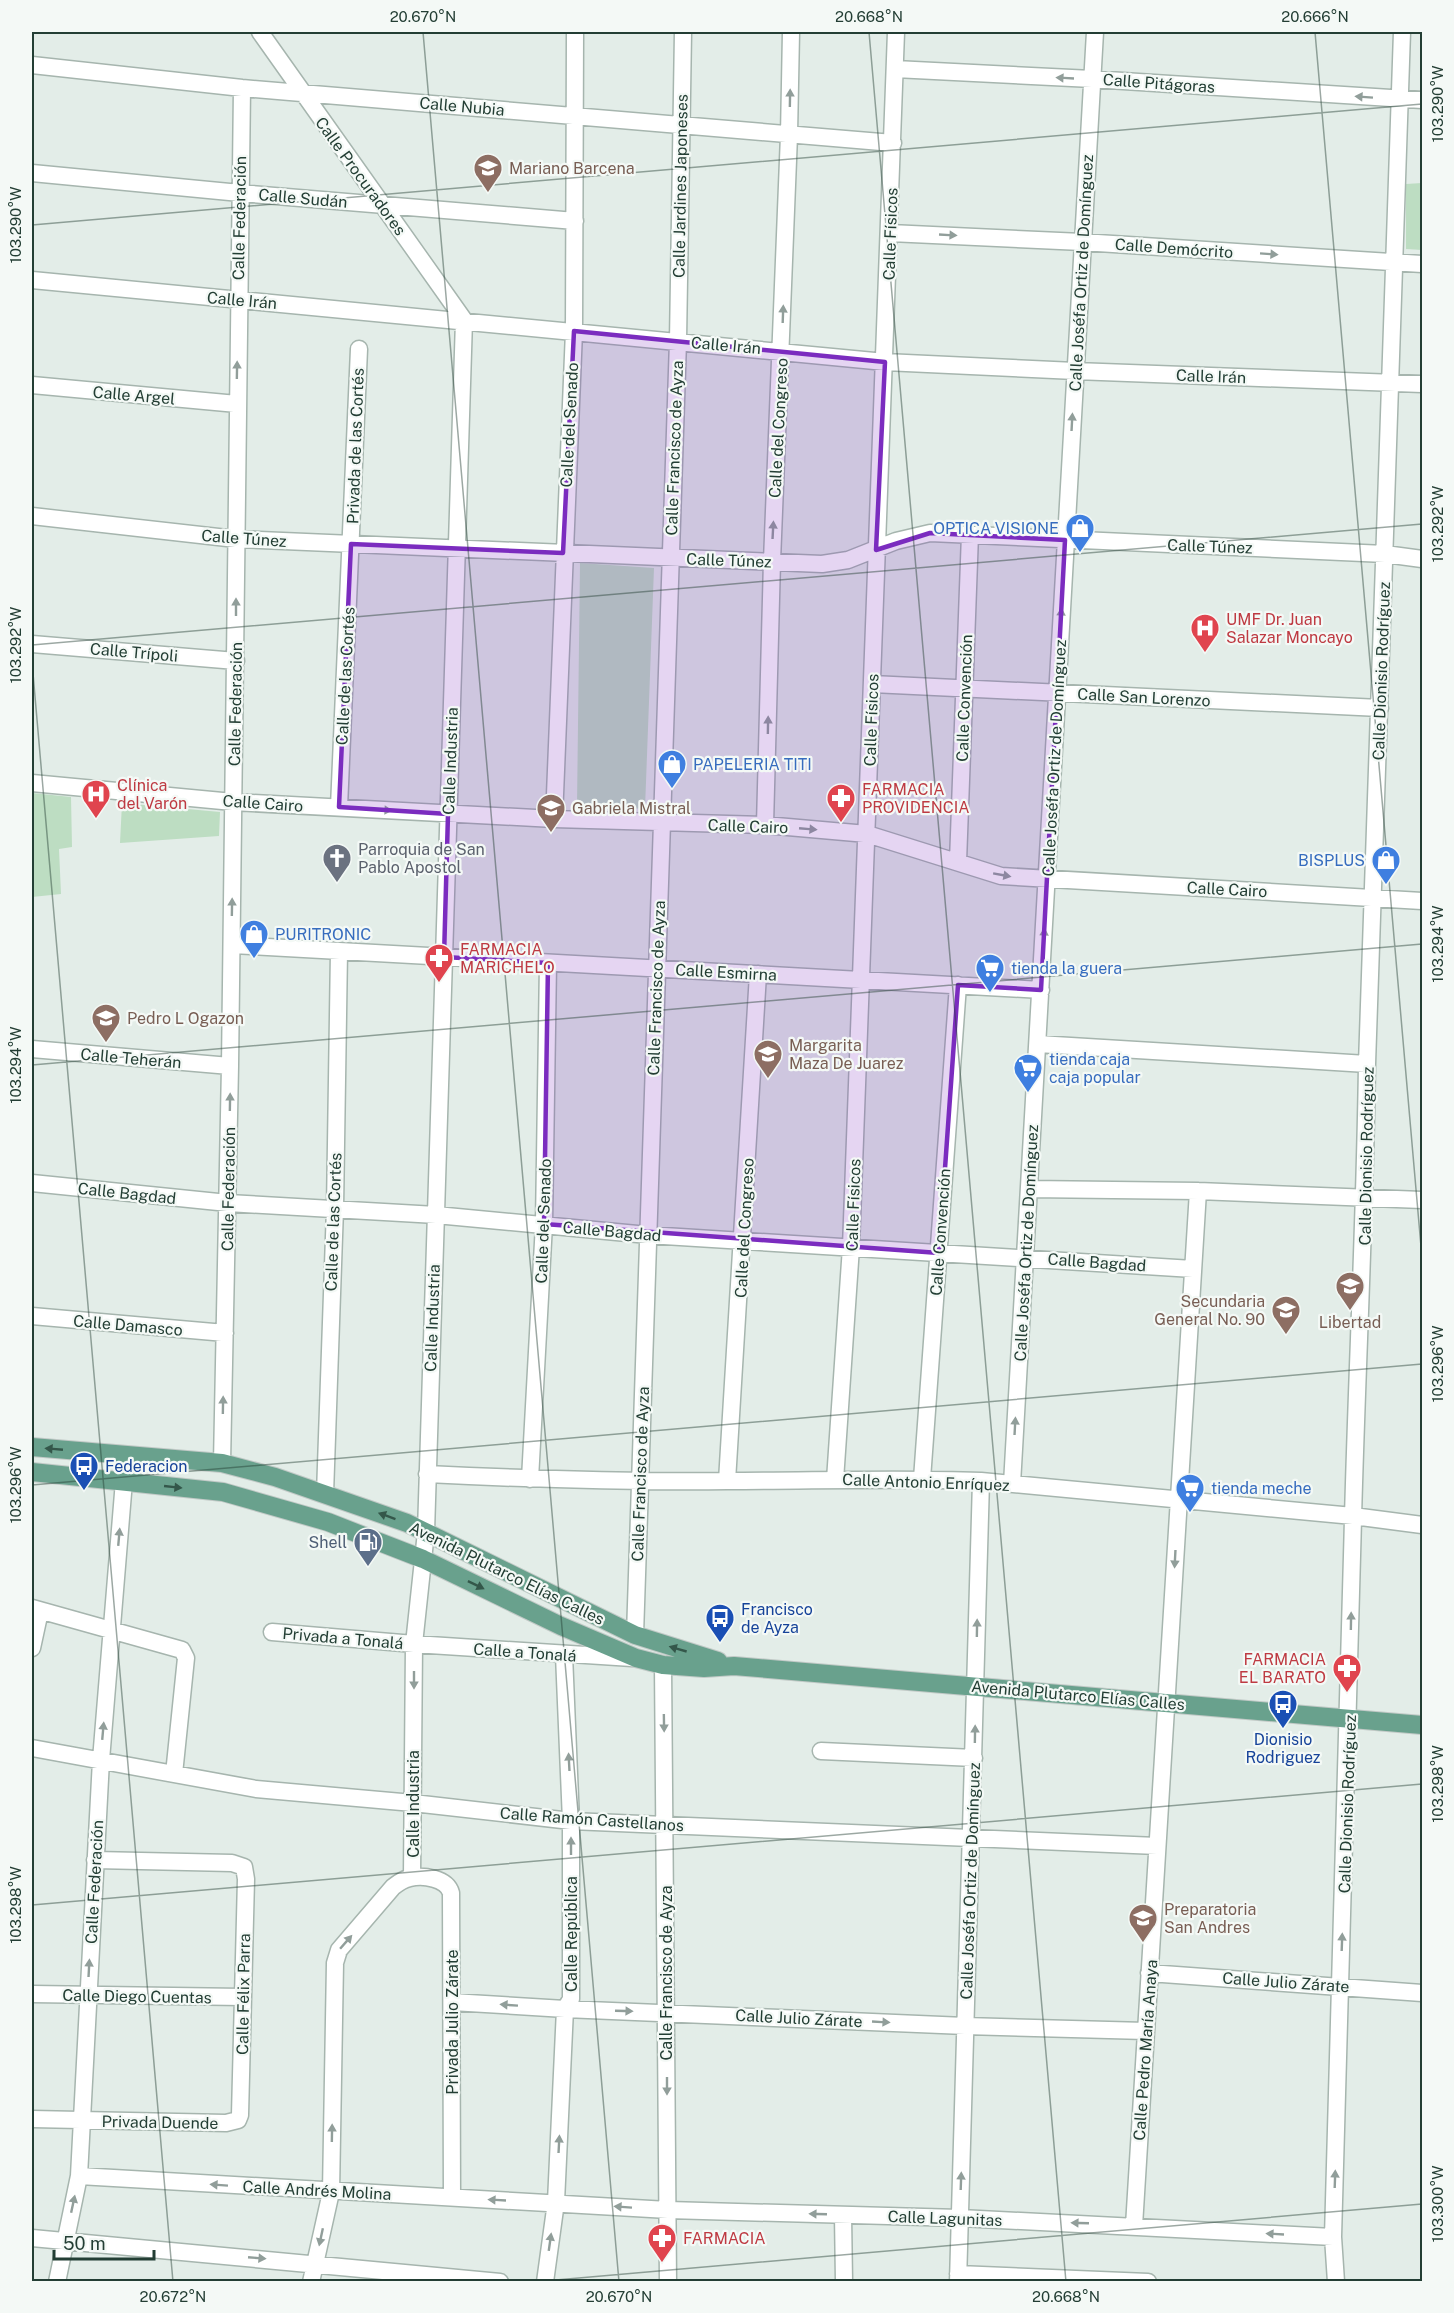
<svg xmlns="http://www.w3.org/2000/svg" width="1454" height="2313" viewBox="0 0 1454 2313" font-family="'Public Sans',sans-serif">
<rect width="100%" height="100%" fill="#e3ede8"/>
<path fill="#bdddc2" d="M1422 183V250L1406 249V184Z
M580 563 654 568 645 809 577 805Z
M32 793 71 797 72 847 59 849 61 894 32 897Z
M122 803 220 812 219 836 120 843Z"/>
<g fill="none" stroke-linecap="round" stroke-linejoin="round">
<g stroke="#a6b5ae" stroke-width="19">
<path id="minor" d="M260 32 464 320 426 1532 414 1644 412 1877
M32 65 242 88 893 143
M895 69 1092 79 1422 100
M32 173 240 193 575 221
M890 233 1082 242 1422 264
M32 280 885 362 1075 371 1422 384
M32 385 237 404
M32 516 236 539 822 564 848 560 896 541 930 533 1385 554 1422 559
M32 644 236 661
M872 684 1380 708
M32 783 233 802 554 819 765 825 867 834 1001 876 1422 901
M339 807 359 349
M554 819 574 331 575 32
M765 825 772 561 789 135 791 32
M958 862 970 534
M232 945 1041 990
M1038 1044 1367 1064
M32 1049 230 1066
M32 1183 228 1203 436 1215 648 1235 1193 1269
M1029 1189 1198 1191 1422 1200
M32 1316 225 1333
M222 1463 230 1066 242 88
M427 1474C527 1479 627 1482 727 1481 812 1481 896 1478 981 1481L1353 1516 1422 1525
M530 1479 544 1224 548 963
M922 1479 958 985
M835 1480 851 1247 896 32
M727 1481 758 974
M1012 1484 1095 32
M325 1494 335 1208 339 951
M32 1608 182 1650 186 1658 174 1774
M272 1632 414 1644 632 1658
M635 1635 678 341 683 32
M32 1648 40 1611
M663 1665 668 2282
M32 1748 256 1789 413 1803 571 1821 1157 1846
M821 1751 974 1758
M1149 1973 1422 1993
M32 1994 243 1997
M452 2002 565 2009 965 2026 1146 2031
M32 2119 226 2123 238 2120 240 2115 246 1879 244 1867 232 1863 95 1860
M79 2176 668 2210 960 2218 1333 2237
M843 2215 844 2282
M1134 2226 1198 1191
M32 2238 500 2282
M958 2274 1148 2282
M57 2282 79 2176 101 1760 124 1481
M311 2282 331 2192 335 1963 339 1950 393 1887C398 1883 403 1879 410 1878 423 1875 447 1878 451 1893L452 2197
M545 2282 556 2202 565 2009 571 1999V1821L564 1655
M958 2282 981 1481
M1336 2282 1333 2237C1340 1998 1347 1758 1353 1518 1357 1367 1365 1216 1367 1064L1402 32"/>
</g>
<g stroke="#c1c9c6" stroke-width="20">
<path id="major" d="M32 1447 222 1463 275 1477 407 1523 635 1635 718 1661
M32 1472 223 1492 328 1522 423 1559 561 1626 636 1658 663 1665 704 1668 734 1666 1422 1725"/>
</g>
<use href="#minor" stroke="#fff" stroke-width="16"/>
<use href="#major" stroke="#69a18d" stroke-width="18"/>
</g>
<defs><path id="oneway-solid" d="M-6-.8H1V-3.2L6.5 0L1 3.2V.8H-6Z" transform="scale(1.5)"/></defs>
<g fill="#919e9a">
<use href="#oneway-solid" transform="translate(1065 78) rotate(-177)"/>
<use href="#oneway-solid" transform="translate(1364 97) rotate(-176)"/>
<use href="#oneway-solid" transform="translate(790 98) rotate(-89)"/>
<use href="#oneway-solid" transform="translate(948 235) rotate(3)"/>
<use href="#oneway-solid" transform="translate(1269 254) rotate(4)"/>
<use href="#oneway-solid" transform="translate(783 314) rotate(-88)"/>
<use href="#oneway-solid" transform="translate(237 370) rotate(-89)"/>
<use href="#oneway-solid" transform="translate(1072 422) rotate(-87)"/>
<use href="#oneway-solid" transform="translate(773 530) rotate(-87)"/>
<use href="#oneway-solid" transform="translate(236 607) rotate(-90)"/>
<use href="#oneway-solid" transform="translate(1061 617) rotate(-87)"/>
<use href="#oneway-solid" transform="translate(768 725) rotate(-89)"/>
<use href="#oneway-solid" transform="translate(383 810) rotate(3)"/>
<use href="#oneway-solid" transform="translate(808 829) rotate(5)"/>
<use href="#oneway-solid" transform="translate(1002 875) rotate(10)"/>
<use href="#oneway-solid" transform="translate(232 907) rotate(-89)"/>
<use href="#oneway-solid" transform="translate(1044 937) rotate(-87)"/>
<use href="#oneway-solid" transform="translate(230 1102) rotate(-89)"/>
<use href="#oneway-solid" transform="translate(223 1405) rotate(-89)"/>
<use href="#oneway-solid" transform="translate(1015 1426) rotate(-87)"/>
<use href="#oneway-solid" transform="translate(119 1537) rotate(-85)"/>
<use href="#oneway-solid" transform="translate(1175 1559) rotate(93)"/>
<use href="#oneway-solid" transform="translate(1351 1621) rotate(-89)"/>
<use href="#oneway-solid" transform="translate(977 1628) rotate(-89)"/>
<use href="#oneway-solid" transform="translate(414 1680) rotate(90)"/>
<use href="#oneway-solid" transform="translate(664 1723) rotate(89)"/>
<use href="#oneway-solid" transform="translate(103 1731) rotate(-85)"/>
<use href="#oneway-solid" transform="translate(975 1734) rotate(-89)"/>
<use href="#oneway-solid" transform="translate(569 1762) rotate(-93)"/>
<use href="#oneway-solid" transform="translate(571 1846) rotate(-90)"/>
<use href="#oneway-solid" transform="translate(346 1942) rotate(-49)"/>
<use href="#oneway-solid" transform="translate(1342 1942) rotate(-88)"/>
<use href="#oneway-solid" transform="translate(89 1968) rotate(-87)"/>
<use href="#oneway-solid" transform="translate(509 2005) rotate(-176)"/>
<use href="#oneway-solid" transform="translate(624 2011) rotate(2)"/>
<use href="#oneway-solid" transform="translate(881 2022) rotate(3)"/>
<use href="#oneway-solid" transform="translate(667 2086) rotate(90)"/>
<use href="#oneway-solid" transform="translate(332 2133) rotate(-89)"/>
<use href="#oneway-solid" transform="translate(559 2144) rotate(-87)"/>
<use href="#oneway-solid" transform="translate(1335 2179) rotate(-88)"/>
<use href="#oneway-solid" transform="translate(961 2181) rotate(-88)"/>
<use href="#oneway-solid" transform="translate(219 2185) rotate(-176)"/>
<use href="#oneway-solid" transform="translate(497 2200) rotate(-177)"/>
<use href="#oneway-solid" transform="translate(73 2204) rotate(-78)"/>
<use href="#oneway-solid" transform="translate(623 2207) rotate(-176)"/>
<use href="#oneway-solid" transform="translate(818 2214) rotate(-178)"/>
<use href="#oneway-solid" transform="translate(1080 2223) rotate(-178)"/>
<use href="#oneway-solid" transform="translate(1275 2234) rotate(-177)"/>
<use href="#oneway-solid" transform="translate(321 2237) rotate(102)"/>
<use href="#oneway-solid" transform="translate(550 2242) rotate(-82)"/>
<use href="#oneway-solid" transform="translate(257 2258) rotate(5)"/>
</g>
<g fill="#34574a">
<use href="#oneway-solid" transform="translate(54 1449) rotate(-175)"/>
<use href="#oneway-solid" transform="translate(173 1487) rotate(6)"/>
<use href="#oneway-solid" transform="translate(387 1516) rotate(-160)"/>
<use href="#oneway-solid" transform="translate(476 1585) rotate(26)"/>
<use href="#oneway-solid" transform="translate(678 1649) rotate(-164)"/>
</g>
<path fill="#7b2cbf" fill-opacity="0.2" stroke="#7b2cbf" stroke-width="4.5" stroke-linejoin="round" d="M574 331 885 362 876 550 930 533 1065 540 1041 990 958 985 939 1253 544 1224 548 963 444 957 448 814 339 807 351 544 563 553Z"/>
<path fill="none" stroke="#233e34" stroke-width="1.5" stroke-opacity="0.45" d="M423 32 619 2282M869 32 1066 2282M1315 32 1422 1258M32 225 1422 104M32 645 1422 524M32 662 173 2282M32 1065 1422 944M32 1485 1422 1364M32 1905 1422 1784M533 2282 1422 2204"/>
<defs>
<g id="school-pin" transform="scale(1.5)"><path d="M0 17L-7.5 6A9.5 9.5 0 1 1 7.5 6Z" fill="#8d6e63" stroke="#f4f9f6"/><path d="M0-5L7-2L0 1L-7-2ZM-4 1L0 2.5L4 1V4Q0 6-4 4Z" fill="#fff"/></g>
<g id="shop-pin" transform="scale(1.5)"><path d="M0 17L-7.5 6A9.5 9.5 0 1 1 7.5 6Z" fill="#3f7fe0" stroke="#f4f9f6"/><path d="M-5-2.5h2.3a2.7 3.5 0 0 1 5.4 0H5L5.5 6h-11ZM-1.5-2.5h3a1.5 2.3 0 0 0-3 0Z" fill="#fff"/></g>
<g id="hospital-pin" transform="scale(1.5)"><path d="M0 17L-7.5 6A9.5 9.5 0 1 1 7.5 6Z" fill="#e0444e" stroke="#f4f9f6"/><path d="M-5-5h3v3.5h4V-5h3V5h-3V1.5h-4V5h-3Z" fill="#fff"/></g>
<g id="pharmacy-pin" transform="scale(1.5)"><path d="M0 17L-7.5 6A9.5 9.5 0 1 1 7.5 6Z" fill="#e0444e" stroke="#f4f9f6"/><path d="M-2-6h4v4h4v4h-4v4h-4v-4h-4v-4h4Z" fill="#fff"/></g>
<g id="church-pin" transform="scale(1.5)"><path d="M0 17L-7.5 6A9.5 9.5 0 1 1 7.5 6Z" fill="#6b7280" stroke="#f4f9f6"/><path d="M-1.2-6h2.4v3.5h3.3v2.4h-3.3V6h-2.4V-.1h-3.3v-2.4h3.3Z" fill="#fff"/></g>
<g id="supermarket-pin" transform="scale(1.5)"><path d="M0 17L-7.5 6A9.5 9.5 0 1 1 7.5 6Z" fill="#3f7fe0" stroke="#f4f9f6"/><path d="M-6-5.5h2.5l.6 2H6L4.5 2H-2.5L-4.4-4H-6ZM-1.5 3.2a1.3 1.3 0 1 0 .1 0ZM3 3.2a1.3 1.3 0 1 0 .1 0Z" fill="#fff"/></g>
<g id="bus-pin" transform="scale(1.5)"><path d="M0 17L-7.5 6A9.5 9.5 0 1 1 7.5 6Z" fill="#1a4fb4" stroke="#f4f9f6"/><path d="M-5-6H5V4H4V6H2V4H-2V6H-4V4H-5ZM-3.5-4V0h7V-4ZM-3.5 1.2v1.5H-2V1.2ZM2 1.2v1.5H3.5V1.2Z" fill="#fff"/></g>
<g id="fuel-pin" transform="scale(1.5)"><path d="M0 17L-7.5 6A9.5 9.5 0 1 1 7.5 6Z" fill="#5c6f8a" stroke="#f4f9f6"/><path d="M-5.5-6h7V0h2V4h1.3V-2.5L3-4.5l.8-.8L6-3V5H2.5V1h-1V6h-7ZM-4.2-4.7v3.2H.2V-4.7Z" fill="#fff"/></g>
<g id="university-pin" transform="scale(1.5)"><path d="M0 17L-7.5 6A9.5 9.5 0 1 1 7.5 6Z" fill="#8d6e63" stroke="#f4f9f6"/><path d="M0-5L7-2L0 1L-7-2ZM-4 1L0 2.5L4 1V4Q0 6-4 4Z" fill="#fff"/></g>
</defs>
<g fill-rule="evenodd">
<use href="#school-pin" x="488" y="168"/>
<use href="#shop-pin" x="1080" y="528"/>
<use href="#hospital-pin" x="1205" y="628"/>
<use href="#shop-pin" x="672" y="764"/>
<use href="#hospital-pin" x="96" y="794"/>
<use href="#pharmacy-pin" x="841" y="798"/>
<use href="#school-pin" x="551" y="808"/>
<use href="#church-pin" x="337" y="858"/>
<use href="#shop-pin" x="1386" y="860"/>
<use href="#shop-pin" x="254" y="934"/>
<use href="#pharmacy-pin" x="439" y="958"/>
<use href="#supermarket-pin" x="990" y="968"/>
<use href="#school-pin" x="106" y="1018"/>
<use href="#school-pin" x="768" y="1054"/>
<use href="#supermarket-pin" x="1028" y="1068"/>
<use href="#school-pin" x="1350" y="1286"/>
<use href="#school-pin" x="1286" y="1310"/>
<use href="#bus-pin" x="84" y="1466"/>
<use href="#supermarket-pin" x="1190" y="1488"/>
<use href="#fuel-pin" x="368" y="1542"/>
<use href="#bus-pin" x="720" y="1618"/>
<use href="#pharmacy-pin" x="1347" y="1668"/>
<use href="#bus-pin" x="1283" y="1704"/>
<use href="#university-pin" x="1143" y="1918"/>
<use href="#pharmacy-pin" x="662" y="2238"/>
</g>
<g text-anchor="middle" stroke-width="4.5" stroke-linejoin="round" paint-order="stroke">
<g font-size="16" fill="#233e34" stroke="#f4f9f6">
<text transform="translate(1159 83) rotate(4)" y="6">Calle Pitágoras</text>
<text transform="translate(462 106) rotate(5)" y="6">Calle Nubia</text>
<text transform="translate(361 176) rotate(54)" y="6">Calle Procuradores</text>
<text transform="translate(680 186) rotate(-89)" y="6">Calle Jardines Japoneses</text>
<text transform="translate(303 198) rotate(5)" y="6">Calle Sudán</text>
<text transform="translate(239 218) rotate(-89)" y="6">Calle Federación</text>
<text transform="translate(890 234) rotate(-88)" y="6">Calle Físicos</text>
<text transform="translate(1174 248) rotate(4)" y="6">Calle Demócrito</text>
<text transform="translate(1081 273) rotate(-87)" y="6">Calle Joséfa Ortiz de Domínguez</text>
<text transform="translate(242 300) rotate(5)" y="6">Calle Irán</text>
<text transform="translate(726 345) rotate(5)" y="6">Calle Irán</text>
<text transform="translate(1211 376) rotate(2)" y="6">Calle Irán</text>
<text transform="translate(134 395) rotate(5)" y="6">Calle Argel</text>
<text transform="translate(569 425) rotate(-87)" y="6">Calle del Senado</text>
<text transform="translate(778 428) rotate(-87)" y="6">Calle del Congreso</text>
<text transform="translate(355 446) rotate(-88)" y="6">Privada de las Cortés</text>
<text transform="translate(674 448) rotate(-88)" y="6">Calle Francisco de Ayza</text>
<text transform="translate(244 538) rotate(4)" y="6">Calle Túnez</text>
<text transform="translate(1210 546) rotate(2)" y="6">Calle Túnez</text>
<text transform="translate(729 560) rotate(2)" y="6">Calle Túnez</text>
<text transform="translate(134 652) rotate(5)" y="6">Calle Trípoli</text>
<text transform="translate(1381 671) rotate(-88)" y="6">Calle Dionisio Rodríguez</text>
<text transform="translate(345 676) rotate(-87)" y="6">Calle de las Cortés</text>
<text transform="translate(1144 697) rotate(3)" y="6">Calle San Lorenzo</text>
<text transform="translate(964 698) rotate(-88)" y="6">Calle Convención</text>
<text transform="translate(235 704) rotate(-89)" y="6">Calle Federación</text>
<text transform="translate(871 720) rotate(-88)" y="6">Calle Físicos</text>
<text transform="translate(1054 758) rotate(-87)" y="6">Calle Joséfa Ortiz de Domínguez</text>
<text transform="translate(450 761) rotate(-88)" y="6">Calle Industria</text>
<text transform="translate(263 803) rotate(4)" y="6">Calle Cairo</text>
<text transform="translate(748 826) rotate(2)" y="6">Calle Cairo</text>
<text transform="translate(1227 889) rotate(3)" y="6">Calle Cairo</text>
<text transform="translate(726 972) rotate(3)" y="6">Calle Esmirna</text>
<text transform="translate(656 988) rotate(-88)" y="6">Calle Francisco de Ayza</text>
<text transform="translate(131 1058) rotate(5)" y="6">Calle Teherán</text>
<text transform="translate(1366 1156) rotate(-89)" y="6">Calle Dionisio Rodríguez</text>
<text transform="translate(228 1189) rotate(-89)" y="6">Calle Federación</text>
<text transform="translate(127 1193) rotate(6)" y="6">Calle Bagdad</text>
<text transform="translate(853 1205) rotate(-88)" y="6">Calle Físicos</text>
<text transform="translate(543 1221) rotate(-88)" y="6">Calle del Senado</text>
<text transform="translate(333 1222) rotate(-88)" y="6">Calle de las Cortés</text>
<text transform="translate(744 1228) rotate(-87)" y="6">Calle del Congreso</text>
<text transform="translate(612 1231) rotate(5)" y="6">Calle Bagdad</text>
<text transform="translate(940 1232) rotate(-86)" y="6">Calle Convención</text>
<text transform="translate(1026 1243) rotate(-87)" y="6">Calle Joséfa Ortiz de Domínguez</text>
<text transform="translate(1097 1262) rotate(4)" y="6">Calle Bagdad</text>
<text transform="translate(432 1318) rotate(-88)" y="6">Calle Industria</text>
<text transform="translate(128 1325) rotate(5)" y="6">Calle Damasco</text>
<text transform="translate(640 1474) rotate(-88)" y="6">Calle Francisco de Ayza</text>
<text transform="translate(926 1482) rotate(2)" y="6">Calle Antonio Enríquez</text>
<text transform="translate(507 1573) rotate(26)" y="6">Avenida Plutarco Elías Calles</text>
<text transform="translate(343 1638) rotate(5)" y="6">Privada a Tonalá</text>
<text transform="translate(525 1652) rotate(4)" y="6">Calle a Tonalá</text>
<text transform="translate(1078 1695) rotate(5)" y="6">Avenida Plutarco Elías Calles</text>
<text transform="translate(413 1804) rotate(-90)" y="6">Calle Industria</text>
<text transform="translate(1347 1804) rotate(-88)" y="6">Calle Dionisio Rodríguez</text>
<text transform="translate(592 1819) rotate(4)" y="6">Calle Ramón Castellanos</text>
<text transform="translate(970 1881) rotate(-88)" y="6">Calle Joséfa Ortiz de Domínguez</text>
<text transform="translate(94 1882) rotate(-87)" y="6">Calle Federación</text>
<text transform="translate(571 1934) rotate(-90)" y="6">Calle República</text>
<text transform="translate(666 1973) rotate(-90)" y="6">Calle Francisco de Ayza</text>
<text transform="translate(1286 1982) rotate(4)" y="6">Calle Julio Zárate</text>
<text transform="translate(243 1994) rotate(-89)" y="6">Calle Félix Parra</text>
<text transform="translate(137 1996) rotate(1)" y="6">Calle Diego Cuentas</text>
<text transform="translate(799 2018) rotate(3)" y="6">Calle Julio Zárate</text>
<text transform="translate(452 2022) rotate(-90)" y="6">Privada Julio Zárate</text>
<text transform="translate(1145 2050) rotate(-86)" y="6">Calle Pedro María Anaya</text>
<text transform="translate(160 2122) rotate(1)" y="6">Privada Duende</text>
<text transform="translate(317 2190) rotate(3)" y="6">Calle Andrés Molina</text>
<text transform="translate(945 2218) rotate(2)" y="6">Calle Lagunitas</text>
</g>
<g font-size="16" fill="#785e54" stroke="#f4f9f6" text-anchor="start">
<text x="509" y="174">Mariano Barcena</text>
<text x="572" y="814">Gabriela Mistral</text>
<text x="127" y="1024">Pedro L Ogazon</text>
<text x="789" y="1051">Margarita<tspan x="789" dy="18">Maza De Juarez</tspan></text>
<text x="1265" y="1307" text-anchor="end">Secundaria<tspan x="1265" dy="18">General No. 90</tspan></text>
<text x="1350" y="1328" text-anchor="middle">Libertad</text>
<text x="1164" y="1915">Preparatoria<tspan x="1164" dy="18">San Andres</tspan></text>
</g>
<g font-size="16" fill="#366cbe" stroke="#f4f9f6" text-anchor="start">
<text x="1059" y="534" text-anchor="end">OPTICA VISIONE</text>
<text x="693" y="770">PAPELERIA TITI</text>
<text x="1365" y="866" text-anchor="end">BISPLUS</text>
<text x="275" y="940">PURITRONIC</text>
<text x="1011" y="974">tienda la guera</text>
<text x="1049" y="1065">tienda caja<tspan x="1049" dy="18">caja popular</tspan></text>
<text x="1211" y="1494">tienda meche</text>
</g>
<g font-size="16" fill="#be3a42" stroke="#f4f9f6" text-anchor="start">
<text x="1226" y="625">UMF Dr. Juan<tspan x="1226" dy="18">Salazar Moncayo</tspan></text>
<text x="117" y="791">Clínica<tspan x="117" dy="18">del Varón</tspan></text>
<text x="862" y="795">FARMACIA<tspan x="862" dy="18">PROVIDENCIA</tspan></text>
<text x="460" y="955">FARMACIA<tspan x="460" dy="18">MARICHELO</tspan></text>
<text x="1326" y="1665" text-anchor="end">FARMACIA<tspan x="1326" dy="18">EL BARATO</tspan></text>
<text x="683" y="2244">FARMACIA</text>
</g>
<g font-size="16" fill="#5b616d" stroke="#f4f9f6" text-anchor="start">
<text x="358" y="855">Parroquia de San<tspan x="358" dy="18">Pablo Apostol</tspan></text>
</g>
<g font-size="16" fill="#164399" stroke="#f4f9f6" text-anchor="start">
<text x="105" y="1472">Federacion</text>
<text x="741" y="1615">Francisco<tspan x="741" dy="18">de Ayza</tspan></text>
<text x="1283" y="1745" text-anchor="middle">Dionisio<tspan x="1283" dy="18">Rodriguez</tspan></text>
</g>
<g font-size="16" fill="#4e5e75" stroke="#f4f9f6" text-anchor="end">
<text x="347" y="1548">Shell</text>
</g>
</g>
<rect width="1454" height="2313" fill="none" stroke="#f4f9f6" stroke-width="66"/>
<path d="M54 2250v9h100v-9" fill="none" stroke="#233e34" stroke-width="3"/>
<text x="63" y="2250" font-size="18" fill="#233e34" stroke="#f4f9f6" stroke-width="4.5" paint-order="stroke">50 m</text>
<rect x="33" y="33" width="1388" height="2247" fill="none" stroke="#233e34" stroke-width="2"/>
<g font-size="15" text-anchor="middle" fill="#233e34">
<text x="423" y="22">20.670°N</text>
<text x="869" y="22">20.668°N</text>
<text x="1315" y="22">20.666°N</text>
<text transform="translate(1438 104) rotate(-90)" y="5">103.290°W</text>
<text transform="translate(16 225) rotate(-90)" y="5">103.290°W</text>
<text transform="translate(1438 524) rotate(-90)" y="5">103.292°W</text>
<text transform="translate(16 645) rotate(-90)" y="5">103.292°W</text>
<text transform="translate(1438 944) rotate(-90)" y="5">103.294°W</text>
<text transform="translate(16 1065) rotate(-90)" y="5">103.294°W</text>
<text transform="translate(1438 1364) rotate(-90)" y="5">103.296°W</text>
<text transform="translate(16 1485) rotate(-90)" y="5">103.296°W</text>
<text transform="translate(1438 1784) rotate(-90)" y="5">103.298°W</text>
<text transform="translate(16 1905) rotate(-90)" y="5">103.298°W</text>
<text transform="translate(1438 2204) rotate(-90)" y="5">103.300°W</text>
<text x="173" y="2302">20.672°N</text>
<text x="619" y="2302">20.670°N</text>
<text x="1066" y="2302">20.668°N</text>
</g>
</svg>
